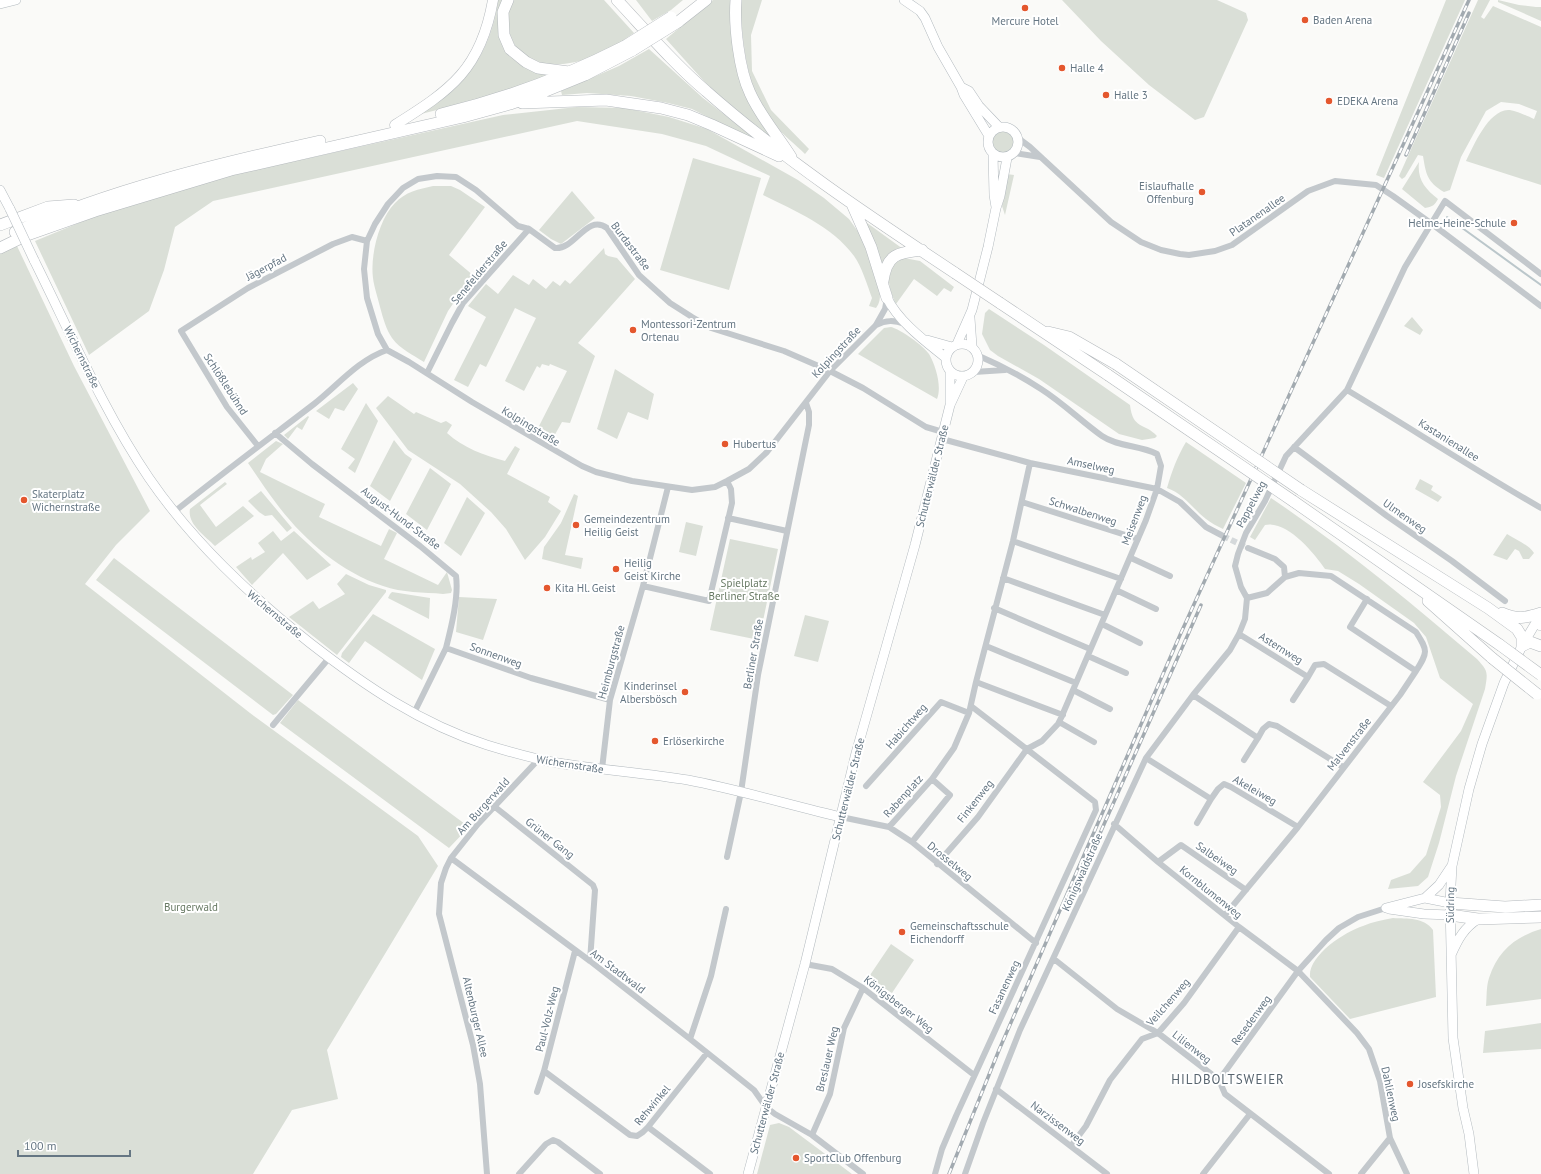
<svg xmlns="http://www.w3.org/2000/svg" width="1541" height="1174" viewBox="0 0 1541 1174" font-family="'PT Sans',sans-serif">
<rect width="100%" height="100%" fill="#fafaf8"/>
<path fill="#dadfd7" d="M498 0H502L498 17 499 32 507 50 552 74 496 95 421 114 420 112C436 99 453 87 468 73 484 57 496 22 498 0Z
M511 0H604L634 33C621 42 607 51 592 57 564 68 525 70 511 38 506 27 504 11 511 0Z
M636 0H683L671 10 652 21Z
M713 0H733L737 60 779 144 773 142 711 89 666 39Z
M741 0H762L751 35 752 71 771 110 809 149 805 154C795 144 783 135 774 124 746 91 744 48 740 7Z
M1062 0H1217L1246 13 1248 20 1204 117 1195 120 1149 85 1101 41Z
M1446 0H1465L1384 178 1376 175Z
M1478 0H1490L1481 17 1484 19 1493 6 1541 27V185L1466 161C1474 145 1488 111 1508 110 1515 110 1527 116 1534 119L1537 111 1519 104 1501 102 1486 111 1461 157 1450 190 1444 192C1427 182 1426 174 1423 156L1418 155 1405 177 1402 179 1399 176Z
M1498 0 1519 5 1536 7H1541V21L1498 2Z
M649 49 703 98 756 139 755 141 692 109 668 103 631 96 587 93 562 95 561 91 619 66Z
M577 107 624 108 669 117 707 129 798 180 824 198 849 219 864 240 880 292C880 298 880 303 876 308L869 306 872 298C868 287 861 265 854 256 832 226 795 211 763 195L770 176 706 146 662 134 577 121 213 201 175 227 164 270 149 311 89 355 35 241 98 215 219 178 503 115Z
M991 143a12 12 0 1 1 24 0a12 12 0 1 1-24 0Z
M693 158 761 178 729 290 660 270Z
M1419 162C1417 179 1425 189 1438 199 1435 205 1432 207 1425 208L1402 189Z
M1007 174 1014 175 1005 215 1002 206Z
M433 186H451L460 190 485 207 449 255 474 276 457 298 448 311 424 362C413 355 400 349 392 338 386 329 383 318 380 307 378 298 374 287 373 278 370 256 379 219 395 203 405 192 419 189 433 186Z
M572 191 595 218 561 244 551 239 539 230Z
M863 220 903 249 883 268Z
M17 246 74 366 150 511 116 545 85 584 250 713 418 836 438 866 327 1050 338 1099 292 1110 253 1174H0V254Z
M604 248 605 254 608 256 617 258 635 279 578 343 595 356 570 423 562 422 553 438 537 430 567 371 550 364 549 366 542 364 540 368 537 366 524 391 505 381 536 318 515 308 486 367 480 364 468 387 454 380 486 317 468 306 486 284 498 294 513 275 529 285 533 279 546 289 553 281 560 286 565 280 570 284Z
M904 258 920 261 954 287 951 292 944 288 937 296 914 279 896 304C888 288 882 264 904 258Z
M989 309 1044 345 1130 405C1133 430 1144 422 1157 436L1155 438 1142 440 1119 434 1039 379 998 356 990 350 982 334 985 313Z
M1412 317 1423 330 1420 335 1404 326Z
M891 327C900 329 924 346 929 354 936 366 942 387 937 399L858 354 884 328Z
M615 369 654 394 648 420 628 412 617 439 597 429Z
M353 383 358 389 344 411 335 408 329 419 316 411Z
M388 396 414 414 416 412 441 423 446 421 452 425 447 433C463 448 484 455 505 461L515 446 520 449 507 474 550 497 548 502 561 511 545 537 525 560 506 529 491 512 460 484 408 450 376 408Z
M366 403 378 421 355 473 348 468 355 459 341 449Z
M308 416 309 417 302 430 297 427 288 439 284 435Z
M394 440 405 454 412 459 390 501 370 486Z
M276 441 283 444 266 459 260 472 325 504 319 517 381 546 389 529 397 533 384 559 438 585 447 572 452 590 451 593 443 594C424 592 402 593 383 586 340 572 302 538 276 503 266 490 257 476 248 463Z
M1186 442 1246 483 1223 529C1217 526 1211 523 1206 519 1194 510 1183 493 1167 488 1172 471 1177 457 1186 442Z
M430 468 451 484 427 530 406 514Z
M1420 479 1433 486 1431 490 1442 497 1438 502 1415 489Z
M225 482 227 484 200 505 216 527 243 506 254 516 215 546C205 536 187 524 190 509Z
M261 491 292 528 287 532 272 515 265 516 259 512 248 501Z
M574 494 578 496 565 555 583 558 581 569 542 559 544 547 561 523Z
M467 497 485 513 461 556 444 543Z
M1271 498C1344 547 1410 602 1477 659 1488 671 1488 672 1485 689L1456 776 1439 843 1428 877 1418 886 1388 889 1391 880 1410 873 1426 855 1441 807 1440 795 1423 782 1461 731 1473 704 1440 678 1426 637 1414 623 1359 584 1338 571 1325 569C1314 553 1287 520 1265 525L1255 540 1250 537Z
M686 522 703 526 696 556 679 552Z
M273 531 281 541 294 531 331 565 307 580 283 553 252 585 236 567 251 557 252 560 265 552 258 543Z
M1507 534C1516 540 1528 544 1534 553L1529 559H1523L1519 551 1515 549 1507 560 1493 555Z
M730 539 778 549 759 640 710 630Z
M114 558 293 695 276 714 273 715 96 580Z
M346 574 369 585 386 590V592L337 655 289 617 313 601 319 609 345 594 337 584Z
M392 592 430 598 429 619 388 598 390 594Z
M459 597 497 599 483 640 456 632Z
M373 614 435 649 422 680 365 641 349 663 341 657 342 653Z
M805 615 829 621 818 662 794 656Z
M298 700 469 827 449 848 280 723Z
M1393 918C1407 919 1424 917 1433 930L1436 997 1350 1019 1310 977C1308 956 1344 932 1363 926 1372 922 1383 920 1393 918Z
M1541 929V999L1486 1006C1487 997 1486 987 1489 978 1498 951 1515 937 1541 929Z
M891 944 914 960 892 993 868 978Z
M1541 1023V1049L1483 1053 1485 1031Z
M779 1123 789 1127 852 1174H757L770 1125Z"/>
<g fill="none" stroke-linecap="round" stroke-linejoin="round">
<path stroke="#bbc7cb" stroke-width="2" d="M1447 217 1541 285"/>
<path stroke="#d5d9db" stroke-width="6" stroke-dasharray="6 3" stroke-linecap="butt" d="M1223 536 1248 548"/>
<g stroke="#b3babf" stroke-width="10">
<path id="secondary" d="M904 0 920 11 925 18 938 47 961 87 964 95 989 136
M0 4 16 0
M961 87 969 91 979 106 999 127
M988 142a15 15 0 1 1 30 0a15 15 0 1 1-30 0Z
M993 154 994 195 996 207
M0 190 10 209
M34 260C70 332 104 412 149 478 193 542 250 595 310 643 364 685 421 724 487 745 510 752 534 759 558 763 601 770 645 773 688 780 740 790 790 805 841 817
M887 298C899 322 925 341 946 358
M970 318 972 346
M927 340 952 347
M946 360a16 16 0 1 1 32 0a16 16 0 1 1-32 0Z
M957 344 972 310 988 247 996 208 1000 196 1007 158
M950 371V403
M1425 898 1439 885 1451 867
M1386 908 1425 898 1450 903
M1389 909 1424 914 1450 915
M1451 955C1458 939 1464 928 1478 919
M748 1174 805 964 856 753 915 545 950 405 963 377
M1474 1174 1469 1134 1463 1108 1453 1038 1450 903 1452 866 1469 789 1482 744 1504 683 1522 646 1541 614"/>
</g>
<g stroke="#b5babe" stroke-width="11">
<path id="primary" d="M395 125C451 90 481 69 493 0"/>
</g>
<g stroke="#b4b9bd" stroke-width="12">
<path id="highway" d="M508 0 503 12 504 35 510 49 526 62 538 68 569 72
M617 0C646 31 674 64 706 91 783 159 869 216 955 273
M736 0C734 25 739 70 750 93 760 116 778 136 791 157
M678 22 706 0
M522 103 606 100 661 108 688 115 712 125 779 156
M441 114C505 99 566 76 625 46
M852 204 871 247 887 298
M0 225 48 207 74 205
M15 232C112 189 217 164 320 141
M0 248 27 235 95 211 231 170 463 117 510 104 541 93 585 75 633 50
M883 281C887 254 897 253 922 250
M1000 303 1108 375
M1048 332 1069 337 1116 364
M1301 490 1488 608 1517 629 1522 637V646L1530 642 1541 646
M1293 501 1500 645
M1428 601 1492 658
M1502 613C1518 620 1525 618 1541 613
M1541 623V625
M1450 903 1505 907 1541 905
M1450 915 1478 919 1541 917"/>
</g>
<path stroke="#c3c8cc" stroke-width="6" d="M1018 138 1030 147 1111 222 1141 242 1161 250 1180 254 1189 255 1215 251 1232 245 1308 191 1335 181 1376 185 1393 196 1432 224 1541 306
M1014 153 1040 157
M876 325C886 320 894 320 905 324
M387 350 378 334 367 298 364 269 367 241 375 224 388 204 403 188 418 179 437 176 456 177 476 190 518 226 529 229 555 248C575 250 587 213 607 228L639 275 670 303 692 317 711 328 784 351 830 371 863 388 926 427 943 432
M974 372 1005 370
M427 373 452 323 463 303 529 229
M1347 390C1412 429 1475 470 1541 508
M275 433 312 464 420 546 456 576C459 597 451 628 446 648
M942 439 1030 463 1157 489 1180 502 1206 527 1223 536
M258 446 227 407 181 331 248 288 333 244 352 237 367 241
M1294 447 1387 516 1452 561 1505 601
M1022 502 1138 539
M174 512C220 475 267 440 314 404 337 386 358 360 387 350L409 362 472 402 582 466 596 472 632 481 692 490 715 487 727 481 749 469 767 452 830 371 876 325 885 309 887 298
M728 518 787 531
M1013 541 1121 579
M1248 548 1275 559 1284 567 1285 577
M1131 558 1170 576
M1003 578 1105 615
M643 586 709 601 732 503 731 489 727 481
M1116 590 1156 609
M1247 598 1241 587 1235 566 1238 554 1246 533 1265 501 1286 456 1347 390 1405 267 1445 201 1541 274
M1247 598 1267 593 1285 577 1299 573 1331 576 1416 632C1428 651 1428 652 1416 671
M994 608 1090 649
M1102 624 1140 643
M1239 634 1308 677 1315 665 1324 664 1391 706
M986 646 1076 683
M1088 656 1126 673
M976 682 1063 715
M1073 690 1110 709
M1193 695 1258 738 1263 729 1269 724 1277 726 1343 767
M1293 700 1308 677
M414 713 446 648 531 678 610 700
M1059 722 1094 742
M273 725 329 658
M1146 758 1211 799 1218 789 1224 784 1231 787 1298 827
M1244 760 1258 738
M602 769 610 700 643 586 668 487
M932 779 954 748 969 713 976 682 1013 541 1030 463
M866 786 941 702 969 713
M495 807 593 885 595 890 590 961
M841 817 889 827 912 842 1036 943
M1197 823 1211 799
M1114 824 1158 862 1239 927 1298 971 1357 1033 1369 1049 1380 1081 1390 1138 1407 1174
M889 827 932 779 950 795 912 842
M727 857 741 792 758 675 809 425V412L806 403
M451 858 590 961 690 1039 754 1090 766 1107 775 1114 812 1135 863 1174
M1158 862 1181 845 1246 890
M937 864 978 817 1027 749 1042 741 1058 724 1061 718 1146 520 1157 489 1161 466 1157 454C1140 445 1118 447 1102 436 1081 421 1063 403 1041 389 1021 376 1000 365 979 356
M1225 915 1298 827 1400 695 1416 671 1350 627 1367 599
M1054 959 1117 1009 1158 1033 1219 1080 1225 1094 1329 1174
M805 964 832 969 863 988 974 1075
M690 1039 711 976 726 909
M544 1071 630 1135 637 1136 643 1132 648 1127 707 1053
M1219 1080 1298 971 1326 940 1339 928 1358 917 1386 908
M996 1089 1107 1174
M537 1092 544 1071 575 951
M648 1127 710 1174
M812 1135 830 1094 844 1028 863 988
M1071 1146 1086 1126 1110 1080 1142 1039 1158 1033 1184 1003 1239 927
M487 1174 480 1084 473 1045 439 914 441 883 446 868 451 858 478 824 538 760
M519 1174 546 1144 553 1140 558 1142 600 1174
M935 1174 942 1149 956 1116 1096 810 1095 802 971 706
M965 1174 983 1123 1020 1030 1146 758 1193 695 1230 650 1239 634 1245 619 1247 598
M1203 1174 1250 1114
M1361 1174 1390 1138"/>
<use href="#secondary" stroke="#fff" stroke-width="9"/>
<use href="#primary" stroke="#fff" stroke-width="10"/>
<use href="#highway" stroke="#fff" stroke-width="11"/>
<g stroke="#a2aab0" stroke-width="3.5">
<path id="rail" d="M1406 155 1469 13
M1067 908 1201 605
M949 1174 999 1050 1180 635 1469 0"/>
</g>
<use href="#rail" stroke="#fff" stroke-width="2" stroke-dasharray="6" stroke-linecap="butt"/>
<g stroke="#b3babf" stroke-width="10" stroke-linecap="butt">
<path id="secondary-bridge" d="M10 209 34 260"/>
</g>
<g stroke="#b4b9bd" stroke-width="12" stroke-linecap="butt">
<path id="highway-bridge" d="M625 46 671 17
M633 50 678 22
M955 273 1000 303
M1116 364 1301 490
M1108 375 1293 501
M1500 645 1541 675
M1492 658 1537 694"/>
</g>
<use href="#secondary-bridge" stroke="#fff" stroke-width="9"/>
<use href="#highway-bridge" stroke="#fff" stroke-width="11"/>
</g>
<g fill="#e4572e" stroke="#fff" stroke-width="1.5">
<circle cx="1025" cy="8" r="4"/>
<circle cx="1305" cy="20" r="4"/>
<circle cx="1062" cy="68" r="4"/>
<circle cx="1106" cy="95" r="4"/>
<circle cx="1329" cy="101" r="4"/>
<circle cx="1202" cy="192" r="4"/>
<circle cx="1514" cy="223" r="4"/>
<circle cx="633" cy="330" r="4"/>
<circle cx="725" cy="444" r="4"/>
<circle cx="24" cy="500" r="4"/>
<circle cx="576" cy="525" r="4"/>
<circle cx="616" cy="569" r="4"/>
<circle cx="547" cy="588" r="4"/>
<circle cx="685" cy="692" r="4"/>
<circle cx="655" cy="741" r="4"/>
<circle cx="902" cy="932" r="4"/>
<circle cx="1410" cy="1084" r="4"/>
<circle cx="796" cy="1158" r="4"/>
</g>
<g text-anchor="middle" stroke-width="4" stroke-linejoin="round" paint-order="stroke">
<g font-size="11" fill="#657683" stroke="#fff" text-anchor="start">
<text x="1313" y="24">Baden Arena</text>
<text x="1025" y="25" text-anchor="middle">Mercure Hotel</text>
<text x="1070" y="72">Halle 4</text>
<text x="1114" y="99">Halle 3</text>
<text x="1337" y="105">EDEKA Arena</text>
<text x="1194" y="190" text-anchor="end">Eislaufhalle<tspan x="1194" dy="13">Offenburg</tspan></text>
<text x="1506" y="227" text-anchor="end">Helme-Heine-Schule</text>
<text x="641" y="328">Montessori-Zentrum<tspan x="641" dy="13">Ortenau</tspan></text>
<text x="733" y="448">Hubertus</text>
<text x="32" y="498">Skaterplatz<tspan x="32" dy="13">Wichernstraße</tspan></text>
<text x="584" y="523">Gemeindezentrum<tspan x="584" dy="13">Heilig Geist</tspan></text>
<text x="624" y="567">Heilig<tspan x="624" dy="13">Geist Kirche</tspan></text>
<text x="555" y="592">Kita Hl. Geist</text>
<text x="677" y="690" text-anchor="end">Kinderinsel<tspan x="677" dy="13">Albersbösch</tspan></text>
<text x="663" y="745">Erlöserkirche</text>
<text x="910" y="930">Gemeinschaftsschule<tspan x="910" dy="13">Eichendorff</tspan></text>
<text x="1418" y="1088">Josefskirche</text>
<text x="804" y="1162">SportClub Offenburg</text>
</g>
<g font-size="11" fill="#657683" stroke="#fff">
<text transform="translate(1257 215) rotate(-35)" y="4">Platanenallee</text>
<text transform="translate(631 246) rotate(53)" y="4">Burdastraße</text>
<text transform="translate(266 267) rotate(-28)" y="4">Jägerpfad</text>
<text transform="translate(479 272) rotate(-50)" y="4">Senefelderstraße</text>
<text transform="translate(836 352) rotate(-47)" y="4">Kolpingstraße</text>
<text transform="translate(82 357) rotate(64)" y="4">Wichernstraße</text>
<text transform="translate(226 384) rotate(57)" y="4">Schlößlebühnd</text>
<text transform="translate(531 426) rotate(31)" y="4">Kolpingstraße</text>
<text transform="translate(1449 440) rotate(32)" y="4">Kastanienallee</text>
<text transform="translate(1091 465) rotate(12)" y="4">Amselweg</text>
<text transform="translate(932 476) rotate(-76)" y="4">Schutterwälder Straße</text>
<text transform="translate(1251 504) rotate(-62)" y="4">Pappelweg</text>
<text transform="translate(1083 511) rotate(18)" y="4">Schwalbenweg</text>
<text transform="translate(1405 516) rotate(35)" y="4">Ulmenweg</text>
<text transform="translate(401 518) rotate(37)" y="4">August-Hund-Straße</text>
<text transform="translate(1134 520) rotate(-69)" y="4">Meisenweg</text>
<text transform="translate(275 614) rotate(40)" y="4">Wichernstraße</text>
<text transform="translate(1281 648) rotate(32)" y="4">Asternweg</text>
<text transform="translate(753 654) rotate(-80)" y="4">Berliner Straße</text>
<text transform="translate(496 655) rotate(20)" y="4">Sonnenweg</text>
<text transform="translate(611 662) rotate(-75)" y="4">Heimburgstraße</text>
<text transform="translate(906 726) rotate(-49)" y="4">Habichtweg</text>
<text transform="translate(1349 744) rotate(-52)" y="4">Malvenstraße</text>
<text transform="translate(570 764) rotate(9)" y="4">Wichernstraße</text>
<text transform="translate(848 789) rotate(-76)" y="4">Schutterwälder Straße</text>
<text transform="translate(1255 790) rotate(30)" y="4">Akeleiweg</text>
<text transform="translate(903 796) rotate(-48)" y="4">Rabenplatz</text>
<text transform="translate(975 801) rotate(-52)" y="4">Finkenweg</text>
<text transform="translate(483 806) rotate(-48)" y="4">Am Burgerwald</text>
<text transform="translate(550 838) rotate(38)" y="4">Grüner Gang</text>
<text transform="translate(1217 858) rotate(35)" y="4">Salbeiweg</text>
<text transform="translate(950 861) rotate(39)" y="4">Drosselweg</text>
<text transform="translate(1082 872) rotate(-66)" y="4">Königswaldstraße</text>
<text transform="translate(1211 892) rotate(39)" y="4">Kornblumenweg</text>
<text transform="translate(1450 905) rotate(-89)" y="4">Südring</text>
<text transform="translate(618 971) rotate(37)" y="4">Am Stadtwald</text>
<text transform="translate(1004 987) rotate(-65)" y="4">Fasanenweg</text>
<text transform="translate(1168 1002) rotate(-49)" y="4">Veilchenweg</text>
<text transform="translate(899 1004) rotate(38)" y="4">Königsberger Weg</text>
<text transform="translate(476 1017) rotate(77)" y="4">Altenburger Allee</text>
<text transform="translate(547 1019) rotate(-76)" y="4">Paul-Volz-Weg</text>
<text transform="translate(1251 1020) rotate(-54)" y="4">Resedenweg</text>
<text transform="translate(1192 1047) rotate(38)" y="4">Lilienweg</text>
<text transform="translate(827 1059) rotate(-77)" y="4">Breslauer Weg</text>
<text transform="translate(1391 1094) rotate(78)" y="4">Dahlienweg</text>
<text transform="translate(767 1103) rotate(-75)" y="4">Schutterwälder Straße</text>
<text transform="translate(652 1105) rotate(-50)" y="4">Rehwinkel</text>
<text transform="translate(1058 1123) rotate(37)" y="4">Narzissenweg</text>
</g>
<g font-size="11" fill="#687a64" stroke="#fff">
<text x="744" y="587">Spielplatz<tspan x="744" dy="13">Berliner Straße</tspan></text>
<text x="191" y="911">Burgerwald</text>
</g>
<g font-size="13" letter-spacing="1" fill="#57646e" stroke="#fff">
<text x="1228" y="1084">HILDBOLTSWEIER</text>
</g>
</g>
<path d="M18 1150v6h112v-6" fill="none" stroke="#657683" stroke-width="2"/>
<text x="24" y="1150" font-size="12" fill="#657683" stroke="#ffffff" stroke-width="3" paint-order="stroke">100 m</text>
</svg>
